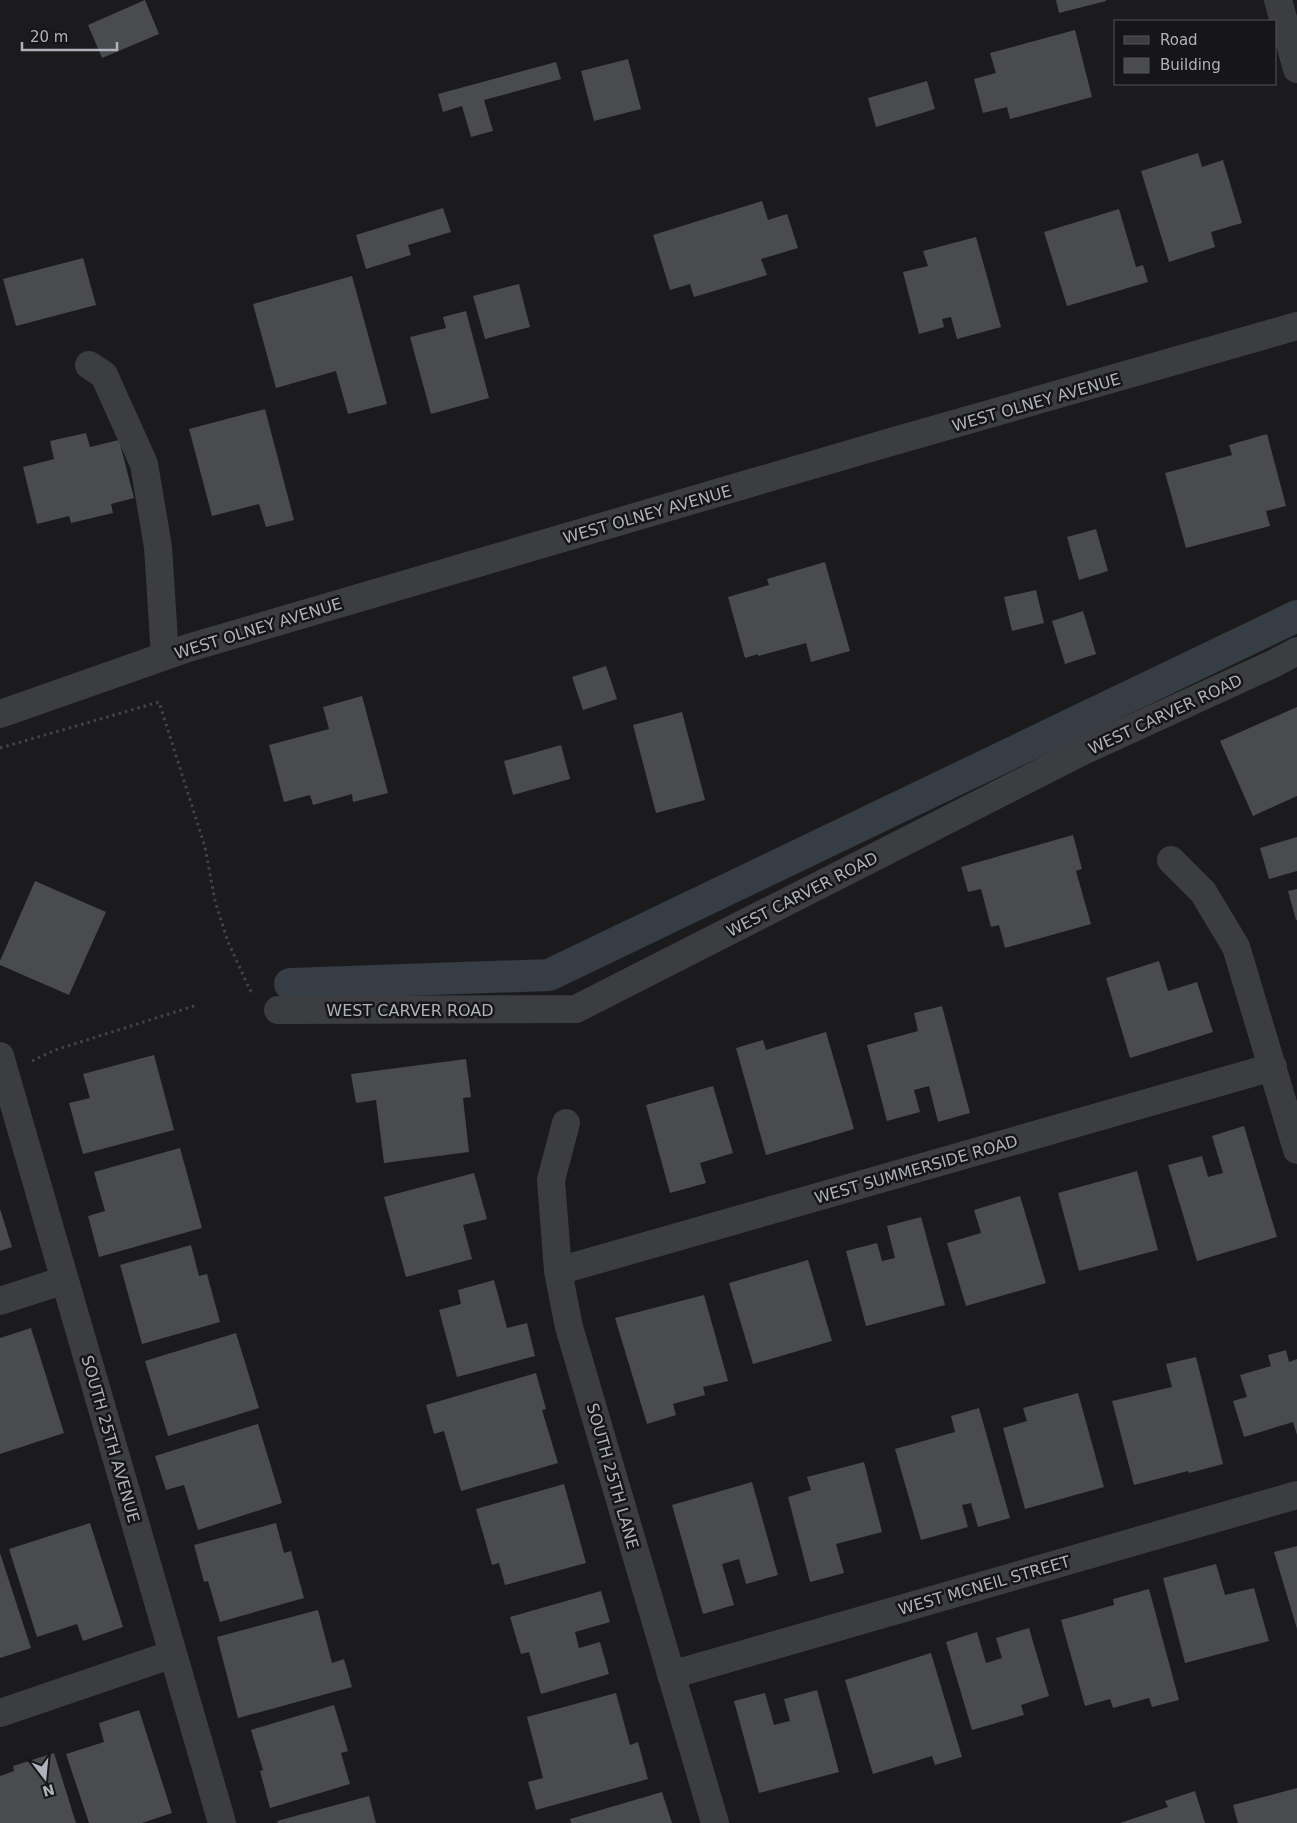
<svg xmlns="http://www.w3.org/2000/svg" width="1297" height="1823" viewBox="0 0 1297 1823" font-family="'DejaVu Sans',sans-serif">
<rect width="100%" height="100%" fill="#1b1b1d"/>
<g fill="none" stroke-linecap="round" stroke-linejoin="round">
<path stroke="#363d44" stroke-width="32" d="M290 984 549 975 1297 616"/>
</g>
<path fill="#4a4b4e" d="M145 0 159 34 102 58 88 25Z
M1056 0H1106V1L1059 13Z
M1075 30 1092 97 1010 119 1007 107 983 113 974 79 996 73 990 53Z
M628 59 641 109 594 121 581 71Z
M556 62 561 79 484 100 493 131 471 137 462 106 443 112 438 94Z
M927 81 935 109 876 127 868 98Z
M1198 153 1202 167 1223 160 1242 223 1211 232 1215 247 1169 262 1141 171Z
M762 201 768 220 787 214 798 248 761 259 767 275 694 297 690 284 670 290 653 235Z
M443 208 451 232 408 245 411 255 366 269 356 235Z
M1119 209 1136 267 1143 265 1148 282 1067 306 1044 232Z
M976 237 1001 327 957 339 951 317 942 319 944 327 919 334 903 272 928 266 923 251Z
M83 258 96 305 16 326 3 279Z
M352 276 387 404 348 414 336 371 276 388 253 304Z
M519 284 530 327 485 339 473 296Z
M466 311 489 398 431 414 410 337 446 328 443 317Z
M265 409 294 520 266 527 259 504 212 516 189 429Z
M86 433 90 447 119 440 134 498 111 504 113 513 71 523 69 516 37 524 23 467 54 459 50 441Z
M1267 434 1286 506 1266 511 1270 526 1186 548 1165 473 1232 455 1229 445Z
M1096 529 1108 571 1079 580 1067 537Z
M825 562 850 651 811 662 806 643 758 656V654L745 658 728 597 769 585 767 579Z
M1036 590 1044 623 1012 631 1004 597Z
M1083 611 1096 654 1065 664 1052 621Z
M606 666 617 699 583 710 572 677Z
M362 696 388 793 353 802 352 794 313 805 310 795 284 802 269 745 329 729 323 707Z
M1297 707V796L1253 816 1220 741Z
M682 712 705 800 656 813 633 725Z
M561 745 570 779 513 795 504 761Z
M1073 835 1082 869 1076 871 1091 924 1005 948 999 925 991 927 981 889 968 892 961 867Z
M1297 837V871L1269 879 1260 848Z
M35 881 106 912 69 995 0 965V961Z
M1297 889V920H1296L1288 891Z
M1159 961 1168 991 1197 982 1213 1032 1130 1058 1106 978Z
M942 1006 970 1113 938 1122 929 1086 914 1090 920 1112 887 1121 867 1045 918 1031 914 1013Z
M826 1032 854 1129 766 1155 736 1048 763 1040 766 1050Z
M154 1055 174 1130 83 1154 69 1103 90 1098 83 1074Z
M466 1059 471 1097 463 1098 469 1152 384 1163 376 1100 356 1103 351 1074Z
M713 1086 733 1153 700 1163 706 1183 670 1193 646 1105Z
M1244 1126 1277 1237 1197 1261 1168 1165 1202 1156 1208 1177 1223 1173 1212 1136Z
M180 1148 202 1228 99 1257 88 1216 105 1211 94 1172Z
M1137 1171 1158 1250 1079 1271 1058 1193Z
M474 1173 487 1219 463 1225 472 1259 406 1277 384 1197Z
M1020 1196 1046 1283 966 1306 947 1243 981 1233 974 1210Z
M0 1209 12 1247 0 1251Z
M921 1217 945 1305 866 1326 846 1251 877 1243 882 1261 895 1258 887 1226Z
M191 1245 199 1276 207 1274 220 1322 142 1344 120 1265Z
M808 1260 832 1341 753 1364 729 1283Z
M494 1280 507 1328 527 1323 535 1356 457 1377 439 1310 461 1304 458 1290Z
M704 1295 728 1381 703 1387 705 1395 673 1404 676 1415 647 1424 615 1318Z
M31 1328 64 1433 0 1454V1338Z
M236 1333 259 1408 168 1436 145 1361Z
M1286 1350 1289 1362 1297 1359V1435L1293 1422 1244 1437 1233 1401 1247 1397 1240 1375 1271 1366 1268 1355Z
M1196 1357 1223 1464 1189 1473 1188 1471 1134 1485 1112 1401 1172 1387 1166 1364Z
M536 1373 546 1409 542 1410 558 1463 461 1491 444 1431 434 1434 426 1405Z
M1078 1393 1104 1487 1025 1509 1003 1428 1027 1421 1023 1408Z
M979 1408 1010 1518 978 1527 971 1503 962 1505 968 1527 921 1540 895 1449 955 1432 951 1416Z
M258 1424 282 1503 198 1530 184 1485 166 1490 155 1456Z
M864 1462 882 1532 836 1544 844 1573 810 1582 788 1497 811 1490 807 1477Z
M752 1482 778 1575 746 1584 739 1559 722 1564 734 1605 703 1614 672 1505Z
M564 1484 586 1563 505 1585 499 1563 492 1565 476 1509Z
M90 1523 123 1627 83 1641 77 1624 37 1637 9 1549Z
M276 1523 284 1553 291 1551 304 1598 220 1622 208 1581 204 1582 194 1545Z
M1297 1546V1629L1274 1552Z
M0 1553 31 1648 0 1658Z
M1216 1564 1225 1595 1254 1588 1269 1641 1185 1663 1163 1578Z
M1149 1589 1179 1700 1152 1707 1149 1698 1113 1708 1110 1699 1085 1706 1061 1620 1114 1605 1113 1599Z
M601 1591 610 1622 575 1632 579 1648 600 1642 609 1674 541 1694 529 1652 521 1654 510 1617Z
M318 1610 332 1663 344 1659 352 1687 238 1718 217 1637Z
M1029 1628 1049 1696 1021 1705 1024 1715 972 1730 946 1642 977 1632 986 1663 1002 1658 996 1638Z
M931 1653 962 1757 935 1765 932 1756 873 1774 845 1680Z
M817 1690 839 1772 759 1793 734 1701 765 1693 774 1725 790 1721 784 1699Z
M616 1693 630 1745 638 1742 648 1779 536 1810 528 1782 543 1778 527 1717Z
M334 1705 348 1751 341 1753 350 1784 270 1808 260 1771 263 1770 251 1730Z
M139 1710 172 1813 142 1823H89L66 1754 104 1742 99 1723Z
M54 1753 76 1823H0V1776L14 1771 13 1766Z
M1297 1788V1823H1238L1233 1805Z
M1195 1791 1205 1823H1120L1168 1807 1165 1801Z
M662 1792 672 1823H571L570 1819Z
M369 1796 376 1823H278L277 1821Z"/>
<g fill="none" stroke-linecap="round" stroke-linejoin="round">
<path stroke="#424448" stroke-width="3" stroke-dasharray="2.5 4" stroke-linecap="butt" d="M0 748 159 702 205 847 215 901 228 942 250 990 255 994
M32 1061 55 1050 197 1005"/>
<path stroke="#3c3d41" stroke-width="28" d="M1278 0 1297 69
M89 365 104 375 144 464 158 547 165 656
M0 714 188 648 884 444 1297 326
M1171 860 1203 892 1236 947 1297 1150
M278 1010 576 1009 1083 751 1275 663 1297 651
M0 1056 222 1823
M566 1123 551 1180 558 1271 569 1327 715 1823
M558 1271 1273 1067
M0 1301 65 1280
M671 1675 1297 1495
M0 1713 173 1654"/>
</g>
<g text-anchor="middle" stroke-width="5" stroke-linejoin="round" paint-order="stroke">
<g font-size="16" fill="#afb2ba" stroke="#161618">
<text transform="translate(1036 402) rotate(-16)" y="6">WEST OLNEY AVENUE</text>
<text transform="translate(647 514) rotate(-16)" y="6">WEST OLNEY AVENUE</text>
<text transform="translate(258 628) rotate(-17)" y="6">WEST OLNEY AVENUE</text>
<text transform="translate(1165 714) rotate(-25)" y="6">WEST CARVER ROAD</text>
<text transform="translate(802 894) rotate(-27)" y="6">WEST CARVER ROAD</text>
<text x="410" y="1016">WEST CARVER ROAD</text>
<text transform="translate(916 1169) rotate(-16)" y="6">WEST SUMMERSIDE ROAD</text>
<text transform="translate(111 1439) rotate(74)" y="6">SOUTH 25TH AVENUE</text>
<text transform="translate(613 1476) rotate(74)" y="6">SOUTH 25TH LANE</text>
<text transform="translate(984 1585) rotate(-16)" y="6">WEST MCNEIL STREET</text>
</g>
</g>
<rect x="1114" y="20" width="162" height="65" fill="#161618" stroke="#535459"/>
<rect x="1124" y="36" width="25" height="8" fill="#3c3d41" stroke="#535459"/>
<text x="1160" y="45" font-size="15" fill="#afb2ba">Road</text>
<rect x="1124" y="58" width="25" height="15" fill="#4a4b4e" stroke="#535459"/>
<text x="1160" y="70" font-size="15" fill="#afb2ba">Building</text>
<g transform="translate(45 1778) rotate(164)" stroke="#161618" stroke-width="4" paint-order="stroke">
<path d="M0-4L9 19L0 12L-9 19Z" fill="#afb2ba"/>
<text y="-8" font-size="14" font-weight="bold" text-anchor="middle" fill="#afb2ba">N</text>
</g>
<path d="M22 42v8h95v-8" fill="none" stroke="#afb2ba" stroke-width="2.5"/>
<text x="30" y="42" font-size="15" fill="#afb2ba" stroke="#161618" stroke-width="4" paint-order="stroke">20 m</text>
</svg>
